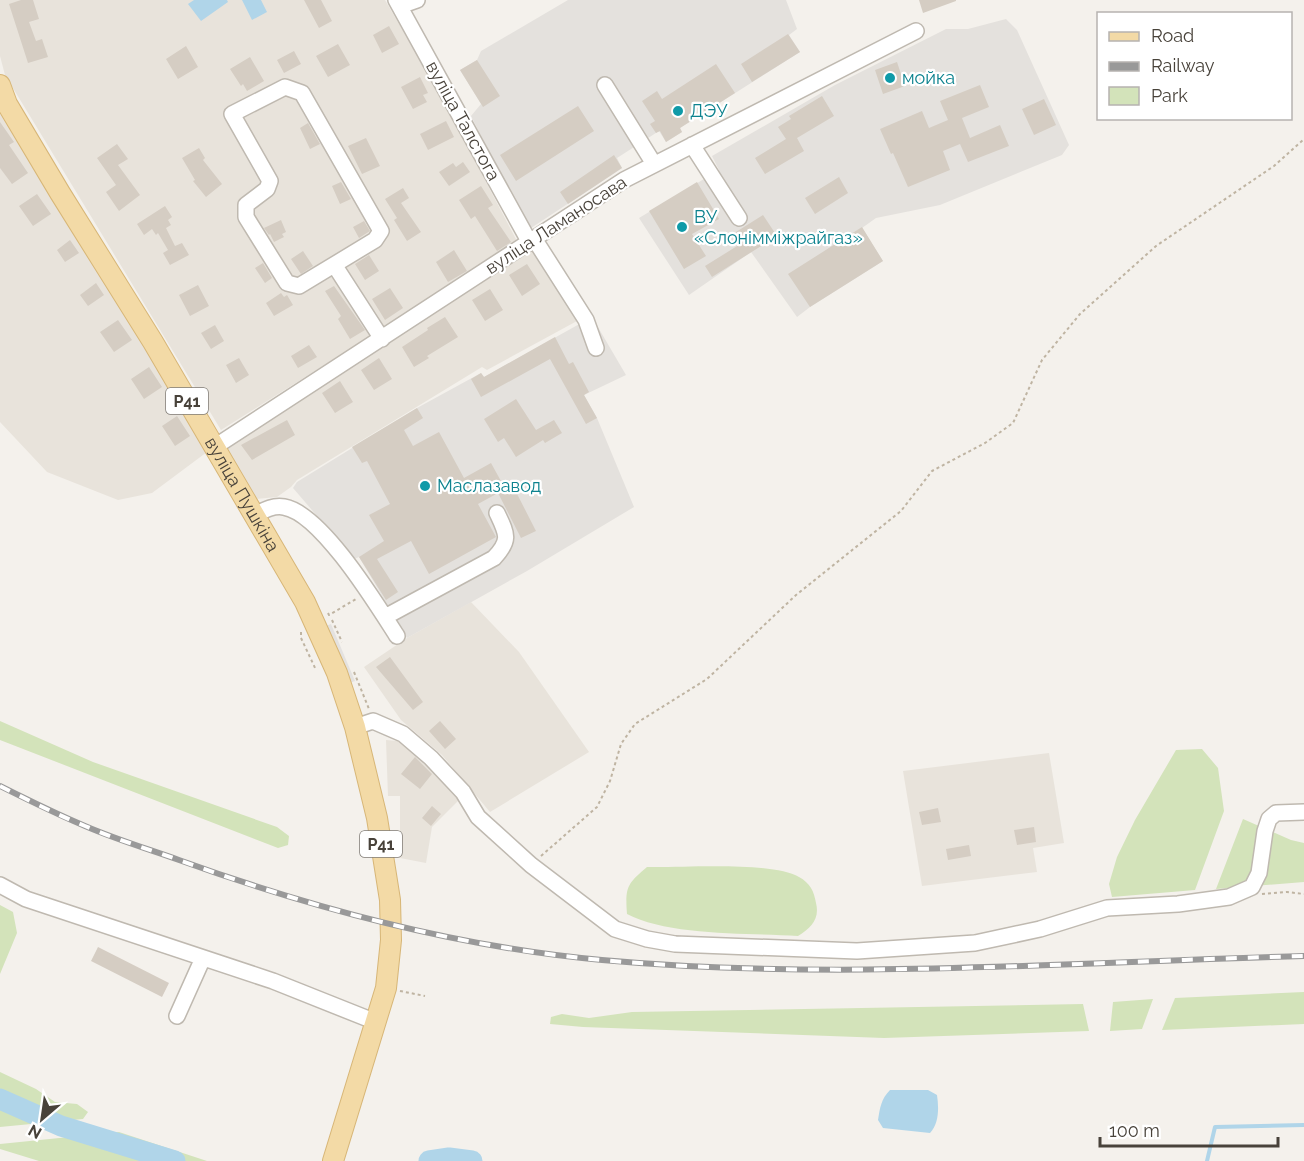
<svg xmlns="http://www.w3.org/2000/svg" width="1304" height="1161" viewBox="0 0 1304 1161" font-family="Raleway,sans-serif">
<rect width="100%" height="100%" fill="#f4f1ec"/>
<path fill="#e8e3db" d="M0 0H385L436 87 518 243 221 430 5 75 0 56Z
M0 114 117 302 207 452 152 493 118 500 47 472 0 422Z
M532 250 577 321 487 370 482 367 297 480 291 487 277 497 256 499 223 447Z
M471 602 519 652 589 752 490 812 442 755 401 720 364 667 407 638Z
M386 740 397 741 411 748 460 799 432 827 426 863 400 858V796H388Z
M1049 753 1064 843 1033 848 1037 872 922 886 903 771Z"/>
<path fill="#e4e1dd" d="M568 0H786L797 29 789 35 800 52 680 128 682 132 666 142 659 131 617 158 622 168 528 230 471 116 481 104 460 70 477 60 481 51Z
M1006 19 1017 30 1069 145 1062 155 940 205 876 218 862 228 883 261 810 307 797 317 751 252 689 295 639 218 719 170 712 156 835 85 946 29H968Z
M592 317 626 375 584 395 597 418 634 507 527 571 407 638 359 557 354 559 293 488 297 482 417 408 481 373 484 377Z"/>
<path fill="#d3e3ba" d="M0 721 93 762 277 827 289 836 288 845 278 848 0 740Z
M1202 749 1218 768 1224 811 1195 890 1112 897 1109 884 1117 857 1135 820 1176 750Z
M1243 819 1291 840 1304 843V882L1216 889Z
M647 867C682 868 771 861 799 877 810 883 814 891 816 903 820 919 811 928 798 936 750 933 668 936 627 914 625 887 627 884 647 867Z
M0 905 13 912 17 933 0 974Z
M1304 992V1024L1162 1030 1175 998Z
M1153 999 1142 1029 1110 1031 1113 1002Z
M1083 1004 1089 1031 884 1038 583 1027 550 1024 551 1017 562 1014 589 1018 632 1012Z
M0 1072 36 1089 55 1102 77 1104 88 1112 83 1119 0 1127Z
M119 1132 207 1161H39L0 1149V1144Z"/>
<path fill="#e4e2e0" d="M331 624 355 681 347 684 323 627Z"/>
<path fill="#b0d5e9" d="M194 0H227L228 2 201 21 188 4Z
M242 0H261L267 12 252 20Z
M890 1090H928L937 1095C939 1108 939 1124 930 1133L883 1128 878 1120C880 1108 881 1099 890 1090Z"/>
<g fill="none" stroke-linecap="round" stroke-linejoin="round">
<path stroke="#b0d5e9" stroke-width="4" d="M1207 1161 1215 1127 1304 1125"/>
<path stroke="#b0d5e9" stroke-width="21" d="M0 1099 61 1126 175 1161
M429 1161 449 1158 472 1161"/>
</g>
<path fill="#d5cdc3" d="M21 0H33L39 19 29 22 36 41 42 39 48 57 28 63 9 4Z
M304 0H321L332 21 319 28Z
M919 0H956V1L923 13Z
M389 26 399 44 382 53 373 35Z
M788 34 800 52 752 82 741 64Z
M338 44 350 65 328 77 316 56Z
M186 46 198 67 178 79 166 59Z
M294 51 301 64 284 73 277 60Z
M250 57 264 81 247 91 243 84 241 86 230 69Z
M477 60 500 96 483 107 460 70Z
M897 62 905 86 883 94 875 70Z
M716 64 735 93 680 128 682 132 666 142 660 131 656 133 650 124 655 121 642 101 657 91 662 99Z
M420 77 428 93 423 95 427 102 413 109 401 87Z
M980 85 989 107 962 118 970 138 1000 125 1009 146 968 162 960 144 943 151 950 170 908 187 893 153 891 154 880 129 922 111 929 128 948 120 940 101Z
M822 96 834 116 797 138 804 151 765 174 755 158 786 139 778 127 791 119 789 116Z
M1044 99 1056 125 1034 135 1022 109Z
M578 106 594 131 516 181 500 155Z
M446 121 454 137 428 150 420 134Z
M0 122 14 142 9 145 28 173 12 184 0 168Z
M308 123 320 144 310 149 300 128Z
M366 138 380 166 362 174 348 146Z
M117 144 128 159 118 165 140 195 119 211 106 192 116 185 97 158Z
M199 148 205 158 203 160 222 184 206 197 193 181 195 180 182 158Z
M614 155 622 168 568 204 560 192Z
M463 162 470 172 449 186 439 172 453 163 456 167Z
M839 177 848 193 815 214 805 198Z
M341 182 351 199 340 204 332 186Z
M697 182 719 219 692 234 706 256 684 269 649 211Z
M481 186 493 205 488 208 511 242 497 251 475 216 471 219 459 200Z
M403 188 409 198 401 203 421 232 407 241 394 220 397 218 385 199Z
M37 194 51 214 33 226 19 206Z
M165 206 172 217 168 220 171 225 166 228 175 246 182 243 189 255 170 265 163 253 168 250 158 233 156 235 152 229 144 235 137 224Z
M763 215 777 236 712 277 705 266 742 243 736 232Z
M281 220 286 232 282 234 284 237 274 242 270 234 269 235 264 228Z
M364 221 370 231 359 238 353 227Z
M862 227 883 261 810 307 788 274Z
M70 240 79 253 65 262 57 250Z
M454 250 467 271 448 282 436 262Z
M303 251 313 266 301 274 291 259Z
M369 255 379 271 365 280 355 264Z
M263 263 272 278 265 283 255 268Z
M527 264 540 284 522 296 509 275Z
M96 283 104 295 88 306 80 295Z
M198 285 209 306 190 316 179 295Z
M334 286 365 330 350 339 338 319 341 316 325 291Z
M390 288 403 308 385 320 372 299Z
M490 289 503 310 485 321 472 300Z
M281 293 284 297 287 295 293 305 274 316 266 303Z
M445 317 458 337 427 356 429 358 414 367 402 347 428 330 427 328Z
M118 320 132 340 114 352 100 332Z
M215 325 224 341 211 349 201 333Z
M555 337 569 364 573 362 589 392 584 395 597 418 586 424 550 359 481 397 471 379 481 373 484 377Z
M309 345 317 357 298 368 291 356Z
M239 358 249 375 236 383 226 365Z
M379 358 392 379 374 390 361 370Z
M149 367 162 387 144 399 131 379Z
M340 381 353 402 335 413 322 393Z
M516 399 536 430 554 420 562 433 545 443 543 440 516 457 504 438 498 442 484 419Z
M417 408 423 418 404 430 413 446 439 432 464 478 491 463 507 492 514 488 536 531 521 538 498 493 478 504 496 537 429 574 411 541 377 559 398 592 386 600 359 557 384 541 369 515 390 504 367 461 362 463 352 447Z
M177 416 190 436 175 446 162 426Z
M287 420 295 435 252 460 241 445Z
M390 657 423 702 413 710 376 667Z
M440 721 456 739 445 749 429 731Z
M415 757 432 774 420 789 401 774Z
M432 806 441 814 431 826 422 818Z
M938 808 941 822 922 825 919 812Z
M1034 827 1036 842 1017 845 1014 830Z
M969 845 971 856 948 860 946 849Z
M98 947 169 983 162 997 91 961Z"/>
<g fill="none" stroke-linecap="round" stroke-linejoin="round">
<g stroke="#bfb9b0" stroke-width="18">
<path id="minor" d="M396 0 530 243
M400 6 417 0
M605 85 654 164
M285 87 302 93 381 231 375 240 299 286 287 283 246 217V205L267 189 270 181 232 114Z
M692 145 739 218
M535 240 586 320 596 348
M335 266 382 339
M213 448 624 180 916 31
M253 516C263 511 272 505 284 507 321 513 377 605 397 636
M385 617 494 558C511 540 507 534 497 513
M355 727 373 721 403 734 431 758 463 792 478 817 531 865 615 929 647 939 675 944 857 951 975 943 1040 929 1107 908 1178 904 1229 897 1252 887 1259 873 1265 831 1269 819 1276 813 1304 812
M0 885 26 899 273 981 376 1022
M177 1016 203 958"/>
</g>
<g stroke="#d7b677" stroke-width="22">
<g id="major">
<path id="s1" d="M0 85 7 104 60 193 153 342 305 602 337 673 355 727 377 818 390 900 391 940 386 988 333 1161"/>
</g>
</g>
<path stroke="#bfb4a2" stroke-width="2" stroke-dasharray="3 3" stroke-linecap="butt" d="M328 613 329 615 356 599
M332 620 342 642
M301 632V638L316 670
M354 672 369 709
M541 856 597 807 610 781 621 744 635 724 707 679 796 595 901 511 932 471 985 443 1013 423 1042 360 1080 314 1156 246 1274 166 1304 139
M1262 894 1287 892 1304 894
M400 991 425 996"/>
<use href="#minor" stroke="#fff" stroke-width="15"/>
<use href="#major" stroke="#f3daa6" stroke-width="20"/>
<g stroke="#999" stroke-width="6">
<path id="rail" d="M0 786C28 800 56 814 85 826 115 839 148 849 179 860 315 909 458 947 602 960 835 981 1070 962 1304 956"/>
</g>
<use href="#rail" stroke="#fff" stroke-width="4" stroke-dasharray="11" stroke-linecap="butt"/>
</g>
<g fill="#0f9aa8" stroke="#fff" stroke-width="2">
<circle cx="890" cy="78" r="6"/>
<circle cx="678" cy="111" r="6"/>
<circle cx="682" cy="227" r="6"/>
<circle cx="425" cy="486" r="6"/>
</g>
<g text-anchor="middle" stroke-width="4.5" stroke-linejoin="round" paint-order="stroke">
<g fill="#fff" stroke="#7f7b75" stroke-width="1.5">
<rect x="166" y="388" width="42" height="26" rx="4.5"/>
<rect x="360" y="831" width="42" height="26" rx="4.5"/>
</g>
<g font-size="16" font-weight="bold" fill="#48423a">
<text x="187" y="407">Р41</text>
<text x="381" y="850">Р41</text>
</g>
<g font-size="18" fill="#0d838f" stroke="#fff" text-anchor="start">
<text x="902" y="84">мойка</text>
<text x="690" y="117">ДЭУ</text>
<text x="694" y="223">ВУ<tspan x="694" dy="21">«Слонімміжрайгаз»</tspan></text>
<text x="437" y="492">Маслазавод</text>
</g>
<g font-size="18" fill="#48423a" stroke="#fff">
<text transform="translate(463 121) rotate(61)" y="6">вуліца Талстога</text>
<text transform="translate(556 225) rotate(-33)" y="6">вуліца Ламаносава</text>
<text dy="6" stroke="none"><textPath href="#s1" startOffset="476">вуліца Пушкіна</textPath></text>
</g>
</g>
<rect x="1097" y="12" width="195" height="108" fill="#ffffff" stroke="#b6b3b0" stroke-width="1.5"/>
<rect x="1109" y="32" width="30" height="9" fill="#f3daa6" stroke="#b6b3b0" stroke-width="1.5"/>
<text x="1151" y="42" font-size="18" fill="#48423a">Road</text>
<rect x="1109" y="62" width="30" height="9" fill="#999999" stroke="#b6b3b0" stroke-width="1.5"/>
<text x="1151" y="72" font-size="18" fill="#48423a">Railway</text>
<rect x="1109" y="87" width="30" height="18" fill="#d3e3ba" stroke="#b6b3b0" stroke-width="1.5"/>
<text x="1151" y="102" font-size="18" fill="#48423a">Park</text>
<g transform="translate(42 1119) rotate(209)" stroke="#ffffff" stroke-width="4.5" paint-order="stroke">
<path d="M0-4.5L10 22L0 15L-10 22Z" fill="#48423a"/>
<text y="-9" font-size="16" font-weight="bold" text-anchor="middle" fill="#48423a">N</text>
</g>
<path d="M1100 1137v9h178v-9" fill="none" stroke="#48423a" stroke-width="3"/>
<text x="1109" y="1137" font-size="18" fill="#48423a" stroke="#ffffff" stroke-width="4.5" paint-order="stroke">100 m</text>
</svg>
